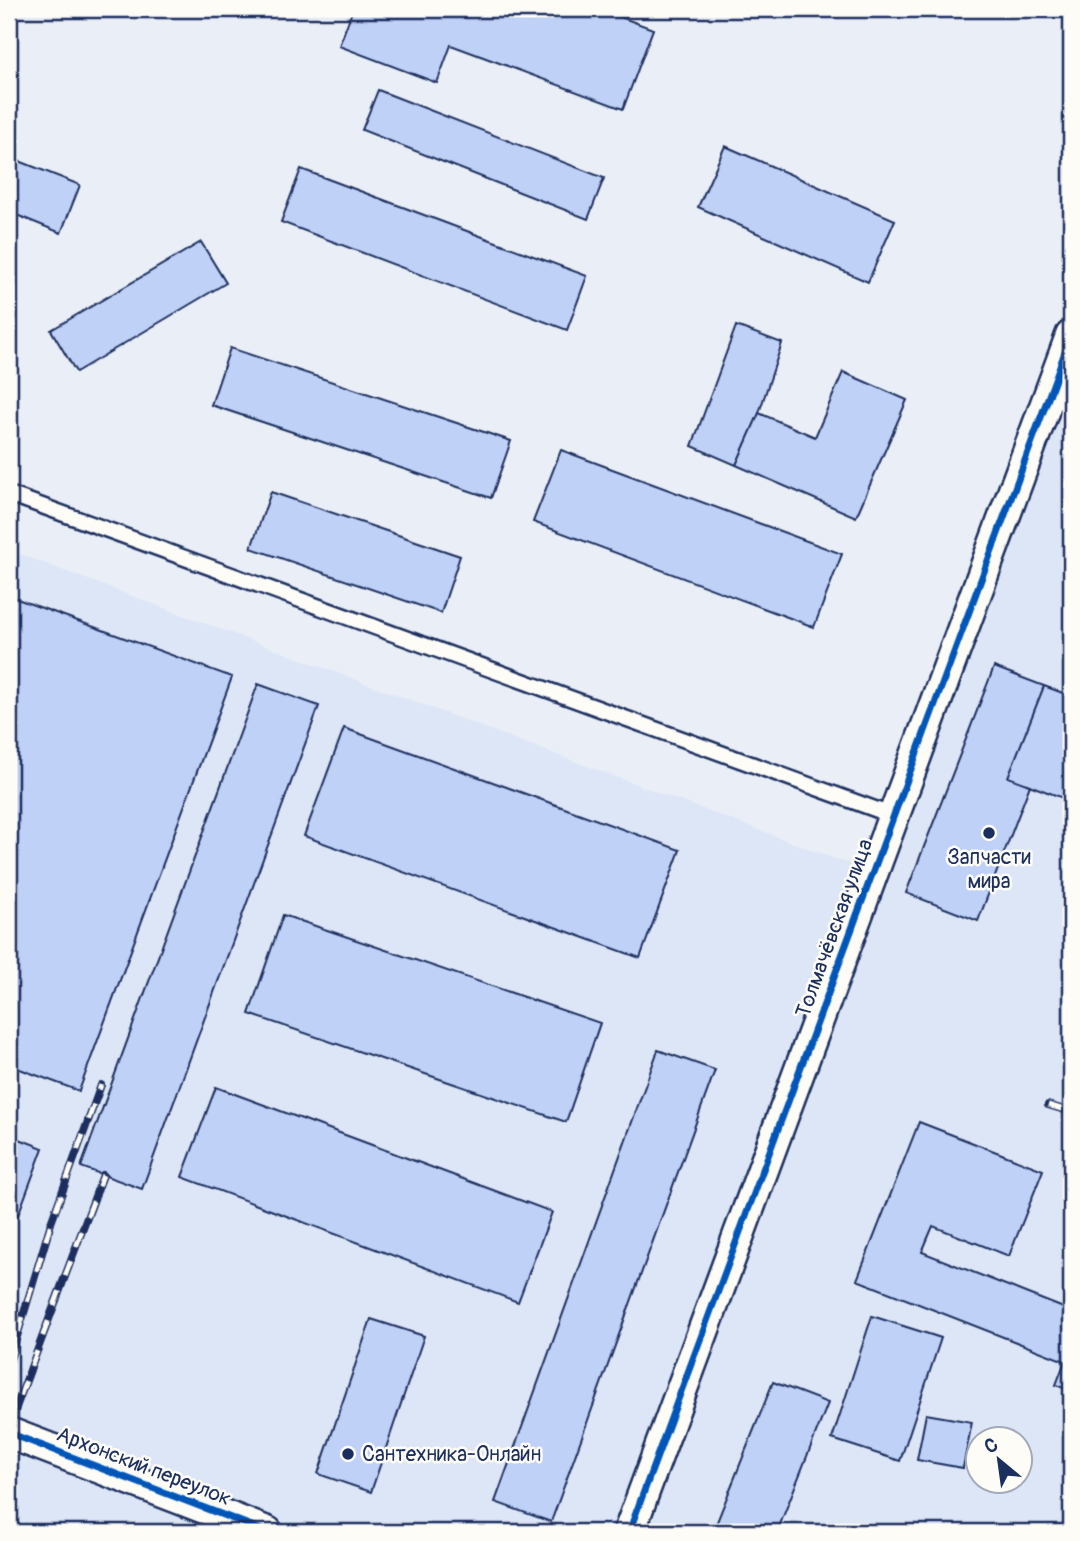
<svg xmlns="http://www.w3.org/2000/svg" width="1080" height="1541" viewBox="0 0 1080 1541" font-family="Pangolin,sans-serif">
<rect width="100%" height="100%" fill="#eaeff7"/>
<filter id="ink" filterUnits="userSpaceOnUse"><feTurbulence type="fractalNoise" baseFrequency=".0143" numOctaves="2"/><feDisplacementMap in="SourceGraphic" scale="14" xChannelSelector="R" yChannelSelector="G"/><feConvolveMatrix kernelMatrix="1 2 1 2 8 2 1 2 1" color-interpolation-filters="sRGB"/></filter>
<g filter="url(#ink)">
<path fill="#dde6f7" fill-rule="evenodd" d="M1071 389V1532H9V550L879 875ZM978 1440H1020V1482H978Z"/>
<path fill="#bfd1f6" stroke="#1b2f5e" stroke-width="2" d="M353 9H599L653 29 623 109 451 45 437 83 339 46Z
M378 90 604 178 588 219 362 130Z
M725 146 895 220 868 282 698 207Z
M9 157 80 185 61 233 9 212Z
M301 169 587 276 567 330 281 222Z
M201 242 226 283 76 372 51 330Z
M736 326 782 343 759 413 736 465 692 446Z
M230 348 511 441 491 498 211 405Z
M843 372 907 400 856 517 736 465 759 413 815 437Z
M561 450 842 554 814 627 533 522Z
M271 492 460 556 441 613 251 548Z
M9 596 232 677 79 1091 9 1065Z
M994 667 1044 686 1008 777 1030 785 978 921 906 893Z
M258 684 319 706 142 1189 81 1167Z
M1044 686 1071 696V801L1008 777Z
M344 728 680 850 640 958 304 836Z
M283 915 600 1023 566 1122 249 1014Z
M658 1050 715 1070 551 1522 495 1502Z
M216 1087 552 1212 518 1302 182 1177Z
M919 1122 1043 1170 1009 1256 933 1226 922 1252 1071 1311V1391L1056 1385 1065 1361 857 1280Z
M9 1135 43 1148 17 1218 9 1215Z
M872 1316 941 1338 900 1461 832 1439Z
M371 1319 424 1336 371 1492 318 1474Z
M773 1382 828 1403 777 1532H713Z
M926 1414 972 1422 963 1468 917 1460Z"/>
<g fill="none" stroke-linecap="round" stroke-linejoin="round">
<g stroke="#1b2f5e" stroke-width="19">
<path id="lane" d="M9 494 894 816"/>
</g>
<g stroke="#1b2f5e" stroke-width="35">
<path id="street" d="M9 1433 267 1532
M629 1532 1071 336"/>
</g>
<use href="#lane" stroke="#fdfcf7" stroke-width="14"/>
<use href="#street" stroke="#fdfcf7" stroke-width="30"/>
<g stroke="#1b2f5e" stroke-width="8">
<path id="rail" d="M1048 1105 1071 1112
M9 1363 51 1223 101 1085
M9 1426 103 1175"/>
</g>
<use href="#rail" stroke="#fdfcf7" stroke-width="5" stroke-dasharray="16" stroke-linecap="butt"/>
<g stroke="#fdfcf7" stroke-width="11">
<path id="cycleway" d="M9 1433 267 1532
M629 1532 1071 336"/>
</g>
<use href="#cycleway" stroke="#0057b8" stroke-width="7"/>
</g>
</g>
<g fill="#1b2f5e" stroke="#fdfcf7" stroke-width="2.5">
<circle cx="989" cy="833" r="7"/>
<circle cx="348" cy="1454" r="7"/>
</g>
<g text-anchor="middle" stroke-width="5" stroke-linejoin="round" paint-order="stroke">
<g font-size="21" fill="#1b2f5e" stroke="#fdfcf7">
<text x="989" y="864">Запчасти<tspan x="989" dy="24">мира</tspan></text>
<text x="362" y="1461" text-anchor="start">Сантехника-Онлайн</text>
</g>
<g font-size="21" fill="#1b2f5e" stroke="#fdfcf7">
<text transform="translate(834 928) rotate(-70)" y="7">Толмачёвская улица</text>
<text transform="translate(144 1466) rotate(21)" y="7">Архонский переулок</text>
</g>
</g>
<rect width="1080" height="1541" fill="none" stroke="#fdfcf7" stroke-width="35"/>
<rect x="18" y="18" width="1045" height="1506" fill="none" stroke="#1b2f5e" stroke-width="2.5" filter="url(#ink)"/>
<g transform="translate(999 1460) rotate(331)"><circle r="33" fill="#fdfcf7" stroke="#a3aaba" stroke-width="2"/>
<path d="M0-5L12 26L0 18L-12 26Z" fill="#1b2f5e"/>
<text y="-10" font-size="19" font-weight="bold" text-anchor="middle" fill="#1b2f5e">С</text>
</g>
</svg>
